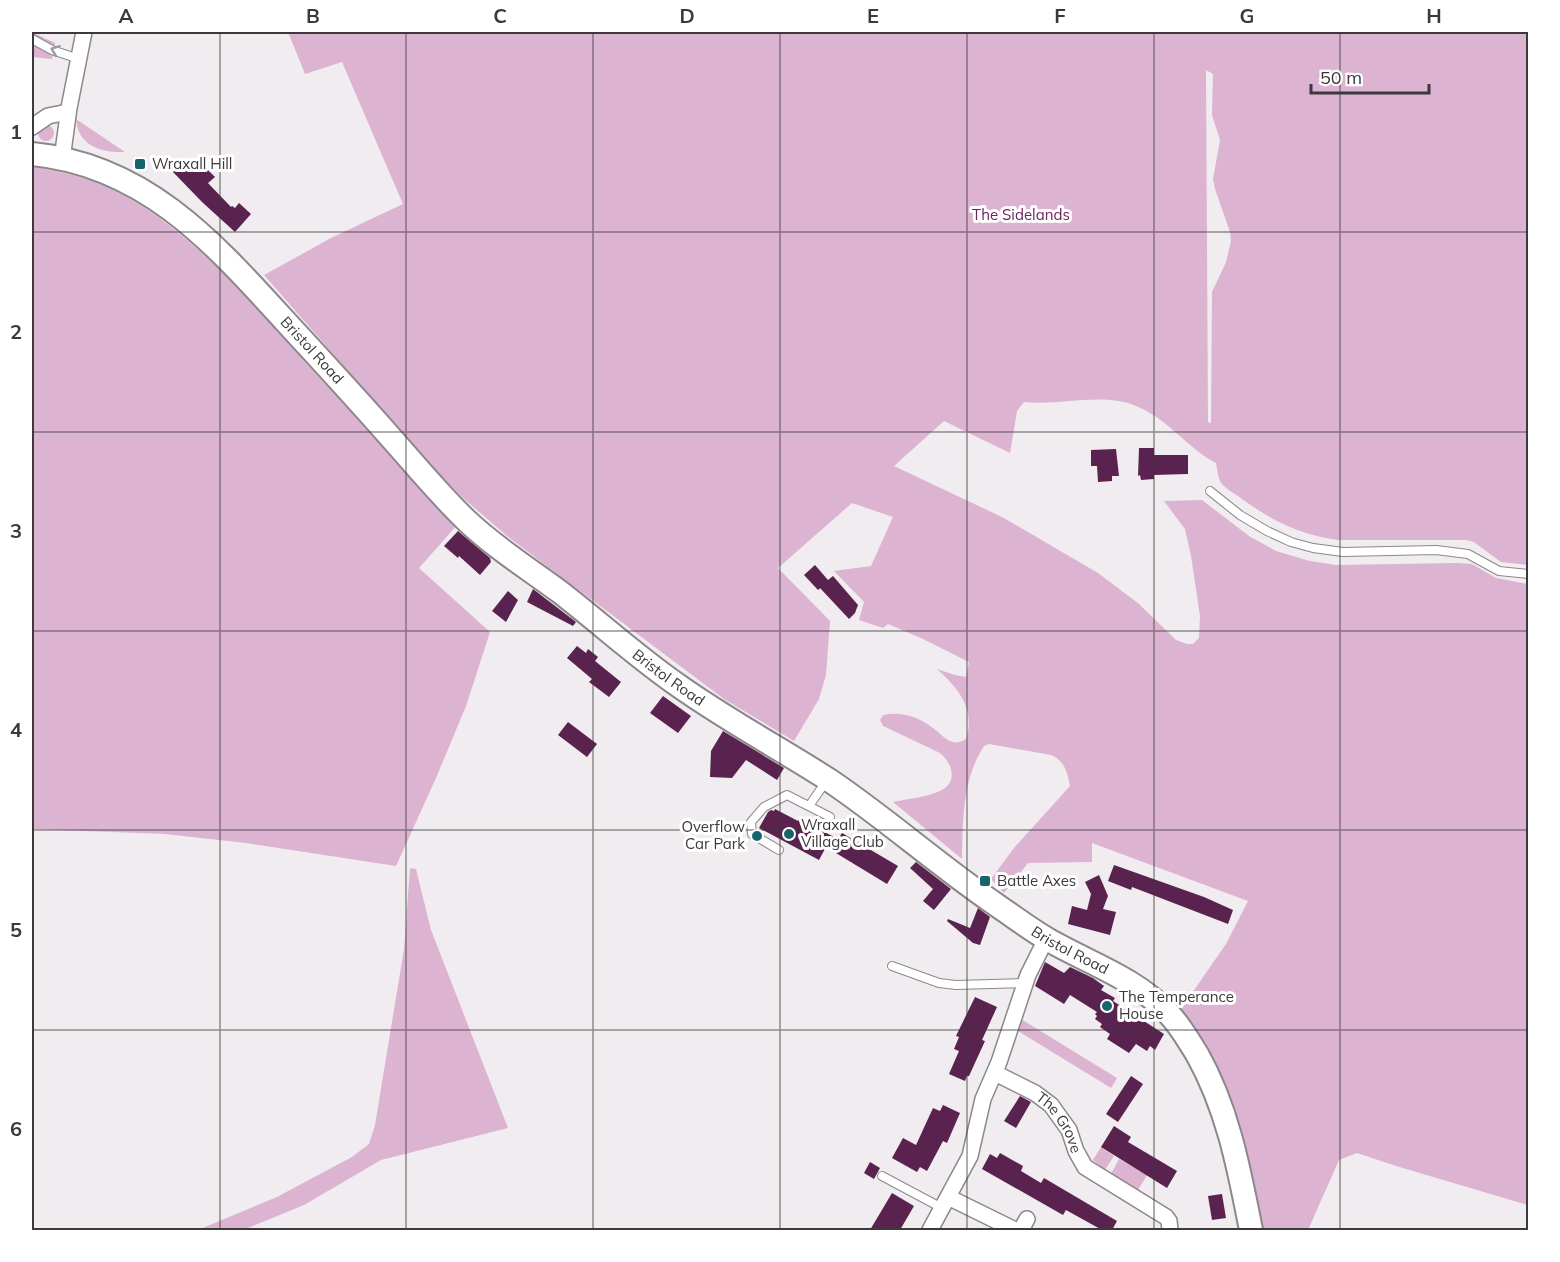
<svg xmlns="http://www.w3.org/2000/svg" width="1560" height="1262" viewBox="0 0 1560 1262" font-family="Mulish,sans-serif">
<rect width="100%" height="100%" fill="#f0ecef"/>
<path fill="#ddb3d2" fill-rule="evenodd" d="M32 32 55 43 52 59 32 57Z
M288 32H1528V565L1501 562 1474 542 1466 540H1338C1300 535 1268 519 1238 496 1232 492 1223 487 1220 481 1218 476 1217 469 1216 463 1187 448 1167 418 1136 406 1102 392 1060 406 1024 402L1017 411 1010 453 944 421 894 466 1004 518 1098 573 1139 604 1176 640 1187 644H1193L1199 638 1200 616 1191 556 1185 529 1164 501 1202 500 1249 536 1276 551 1310 561 1336 565 1456 563 1472 564 1496 578 1528 584V1205L1396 1166 1357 1153 1339 1160 1308 1230H1260L1208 1051 1181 1009 1226 944 1248 901 1092 843V862L1028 863 1004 893 991 879 1014 848 1070 786C1067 772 1065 761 1051 755L989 744 984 746C962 780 963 820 962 859L893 802C907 799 928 797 940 791 959 782 952 763 940 753L883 726 880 720 883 715C901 711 919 717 933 728 939 732 945 740 953 742 958 743 961 742 966 739 976 709 958 688 937 669L955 675 966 677 969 662 923 639 888 624 883 628 859 620 864 602 834 571 871 566 893 517 852 503 778 568 830 621 826 675 819 699 794 741 724 699 507 536 463 498 430 465 264 275 331 238 403 204 342 62 305 74ZM1206 70 1213 74 1212 115 1220 140 1213 179 1215 189 1230 232 1231 241 1226 262 1212 292 1211 423 1208 422Z
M76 119 125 152C101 153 78 146 76 119Z
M38 133a8 8 0 1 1 16 0a8 8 0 1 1-16 0Z
M32 167C58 171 86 177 111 189 194 228 264 318 326 385L330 382 458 524 419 568 490 632 466 706 436 778 396 866 246 843 165 834 32 829Z
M410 868 416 869 431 930 508 1128 381 1160 304 1205 243 1230H198L277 1197 352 1157 369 1144 375 1125 404 949Z
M1021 1019 1117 1078 1111 1088 1018 1031Z
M1101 1147 1114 1156 1105 1170 1093 1160Z
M1119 1159 1147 1175 1138 1190 1111 1174Z"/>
<path fill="#5a234f" d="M185 160 192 167 199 161 215 177 208 183 231 207 232 206 235 208 239 203 251 214 235 232 202 202 173 172Z
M1139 448H1154V455H1188V474L1154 475V479L1141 480 1140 475 1138 476Z
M1116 449 1119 476H1112V481L1098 482 1097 466H1091V450Z
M458 531 490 558 491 562 480 575 459 556 458 558 444 546Z
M815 565 828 580 833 576 858 605 855 613 849 619 820 588 824 585 818 590 804 575Z
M533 589 576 622 573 626 527 602Z
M508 591 518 600 506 622 492 611Z
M577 646 586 653 588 649 598 657 595 661 621 682 609 697 589 682 592 679 567 658Z
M663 696 691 716 678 733 650 713Z
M568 722 597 744 587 757 558 735Z
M723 731 784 768 777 780 746 760 732 778 710 777 711 751Z
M775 809 798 821 799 819 838 839 842 833 898 866 887 884 826 847 819 860 759 828 768 812 771 810 774 811Z
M916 862 951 889 934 910 923 901 933 889 910 868Z
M1114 865 1204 897 1233 910 1228 924 1132 887 1131 890 1108 881Z
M1099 875 1108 896 1103 909 1116 912 1110 935 1068 924 1072 906 1087 910 1091 894 1085 882Z
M978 908 990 917 980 945 973 943 947 921 948 919 970 928Z
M1045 962 1064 973 1070 967 1093 978 1104 986 1101 990 1115 998 1113 1001 1164 1034 1155 1050 1150 1046 1147 1051 1136 1044 1129 1053 1107 1039 1110 1034 1100 1027 1102 1024 1095 1019 1097 1016 1095 1014 1097 1012 1070 995 1064 1004 1035 986Z
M975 997 997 1007 982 1040 985 1041 969 1076H967L965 1081 949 1074 959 1051 954 1049 959 1037 956 1036Z
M1131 1076 1143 1084 1118 1122 1106 1114Z
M1020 1096 1031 1102 1016 1128 1004 1121Z
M943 1105 960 1113 947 1143 943 1141 927 1171 920 1167 917 1172 892 1158 903 1138 916 1145 933 1108 940 1111Z
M1114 1126 1131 1137 1128 1142 1177 1171 1167 1188 1101 1147Z
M1000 1153 1023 1166 1021 1171 1041 1183 1044 1178 1117 1221 1112 1230H1102L1066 1210 1063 1215 982 1169 990 1154 997 1158Z
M870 1162 880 1168 874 1179 864 1173Z
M892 1193 914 1206 900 1230H870Z
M1222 1194 1226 1218 1212 1220 1208 1196Z"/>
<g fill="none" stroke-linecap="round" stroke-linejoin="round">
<g stroke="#8b878a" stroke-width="10">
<path id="lane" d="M32 39 52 50 79 59
M1210 491 1240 515 1267 531 1291 542 1313 548 1343 552 1436 550 1468 554 1499 571 1528 574
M809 806 827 780
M779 850 752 834 751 822 764 807 787 795 830 817
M892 966 939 983 956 985 1025 983
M882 1176 942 1208"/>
</g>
<g stroke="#8b878a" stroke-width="18">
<g id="street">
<path d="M32 127 48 116 68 112"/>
<path d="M62 159 69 108 84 32"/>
<path id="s1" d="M995 1073 1035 1093 1051 1105 1069 1130 1076 1151 1085 1167 1166 1217 1169 1221 1170 1230"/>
<path d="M948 1197 1015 1230"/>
<path d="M930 1230 970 1156 983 1099 999 1062 1028 975 1046 939"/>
<path d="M1021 1230 1027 1219"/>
</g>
</g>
<g stroke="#8b878a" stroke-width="26">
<g id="secondary">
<path id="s2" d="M32 154C145 165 213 242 285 321 321 360 357 399 392 439 417 467 440 495 466 520 494 547 529 569 560 592 600 623 637 657 679 686 727 720 779 748 829 780 887 819 939 866 998 906 1014 917 1030 929 1047 939 1088 963 1134 977 1168 1013 1180 1025 1188 1040 1197 1054 1228 1109 1239 1169 1251 1230"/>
</g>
</g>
<use href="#lane" stroke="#fff" stroke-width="8"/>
<use href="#street" stroke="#fff" stroke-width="15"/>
<use href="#secondary" stroke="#fff" stroke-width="22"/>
</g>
<defs><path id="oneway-chevron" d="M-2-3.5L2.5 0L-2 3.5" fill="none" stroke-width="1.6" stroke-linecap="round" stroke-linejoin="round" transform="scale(1.5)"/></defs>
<use stroke="#9d9c9c" href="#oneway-chevron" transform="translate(55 50) rotate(-159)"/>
<path fill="none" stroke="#3b393a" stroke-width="1.5" stroke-opacity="0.55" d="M220 32V1230M406 32V1230M593 32V1230M780 32V1230M967 32V1230M1154 32V1230M1340 32V1230M32 232H1528M32 432H1528M32 631H1528M32 830H1528M32 1030H1528"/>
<g fill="#16646c" stroke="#fff" stroke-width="2">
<rect x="134" y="158" width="12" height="12" rx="3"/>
<circle cx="789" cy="834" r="6"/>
<circle cx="757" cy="836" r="6"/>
<rect x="979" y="875" width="12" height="12" rx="3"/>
<circle cx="1107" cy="1006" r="6"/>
</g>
<g text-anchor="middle" stroke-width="6" stroke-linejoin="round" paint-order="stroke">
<g font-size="15" fill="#3b393a" stroke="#fff" text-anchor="start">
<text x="152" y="169">Wraxall Hill</text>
<text x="801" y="830">Wraxall<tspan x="801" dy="17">Village Club</tspan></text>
<text x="745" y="832" text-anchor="end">Overflow<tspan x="745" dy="17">Car Park</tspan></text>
<text x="997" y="886">Battle Axes</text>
<text x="1119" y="1002">The Temperance<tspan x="1119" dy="17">House</tspan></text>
</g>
<g font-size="15" fill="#6e2260" stroke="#fff">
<text x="1021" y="220">The Sidelands</text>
</g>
<g font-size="15" fill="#3b393a" stroke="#fff">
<text dy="5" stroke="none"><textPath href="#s2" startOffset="351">Bristol Road</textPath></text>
<text dy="5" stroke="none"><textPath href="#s2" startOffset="837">Bristol Road</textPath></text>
<text dy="5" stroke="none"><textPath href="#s2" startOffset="1323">Bristol Road</textPath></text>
<text dy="5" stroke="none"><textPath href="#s1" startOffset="84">The Grove</textPath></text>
</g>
</g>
<rect width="1560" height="1262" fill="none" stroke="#ffffff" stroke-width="66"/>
<path d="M1311 84v9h118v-9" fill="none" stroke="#3b393a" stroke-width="3"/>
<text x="1320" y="84" font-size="18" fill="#3b393a" stroke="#ffffff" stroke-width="4.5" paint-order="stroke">50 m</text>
<rect x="33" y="33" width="1494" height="1196" fill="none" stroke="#3b393a" stroke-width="2"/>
<g font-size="20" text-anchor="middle" font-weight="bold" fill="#3b393a">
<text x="126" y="23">A</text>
<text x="313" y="23">B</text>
<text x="500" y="23">C</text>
<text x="687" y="23">D</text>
<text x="873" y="23">E</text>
<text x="1060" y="23">F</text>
<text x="1247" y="23">G</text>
<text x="1434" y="23">H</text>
<text x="16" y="139">1</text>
<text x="16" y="339">2</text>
<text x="16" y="538">3</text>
<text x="16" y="737">4</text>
<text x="16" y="937">5</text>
<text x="16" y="1136">6</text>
</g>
</svg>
